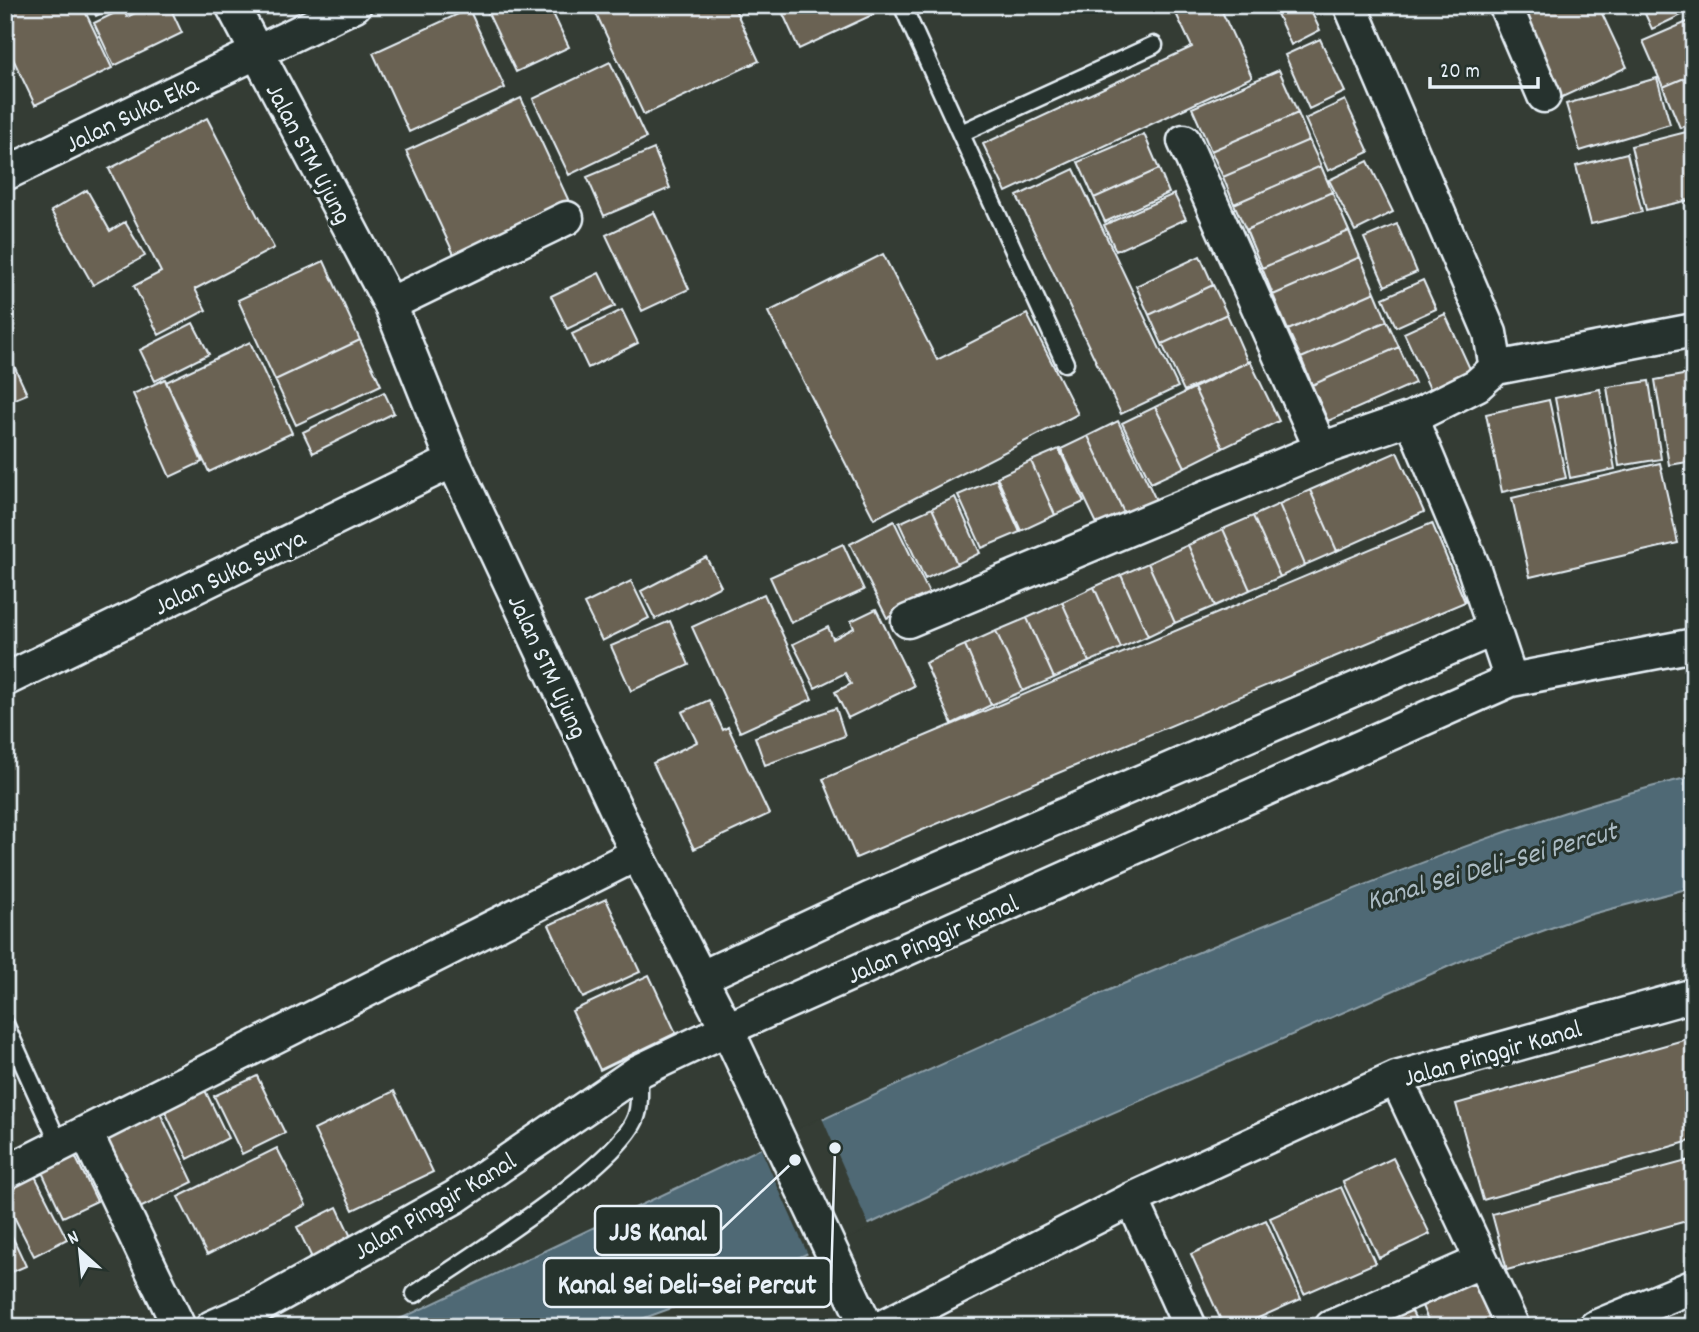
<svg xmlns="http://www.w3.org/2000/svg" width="1699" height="1332" viewBox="0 0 1699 1332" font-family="Dekko,sans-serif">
<rect width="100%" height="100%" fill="#343c34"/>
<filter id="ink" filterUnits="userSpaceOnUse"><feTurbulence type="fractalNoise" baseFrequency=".0143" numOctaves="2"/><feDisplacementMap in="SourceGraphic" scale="14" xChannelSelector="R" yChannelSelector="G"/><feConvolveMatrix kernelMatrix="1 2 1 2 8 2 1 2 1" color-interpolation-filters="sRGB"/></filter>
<g filter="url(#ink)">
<path fill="#506974" stroke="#8d9fa9" stroke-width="2" d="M1694 776V887L1581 917 1468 958 1000 1162 762 1275 620 1327H383C679 1189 972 1042 1275 921 1413 865 1548 811 1694 776Z"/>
<path fill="#343c34" d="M822 1118 870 1228 809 1257 760 1147Z"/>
<path fill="#6a6252" stroke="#e8f1f8" stroke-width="2" d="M5 5H82L112 68 35 105 5 42Z
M91 5H118L96 16Z
M152 5H169L182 33 114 66 94 23 123 9 127 17Z
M499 5H549L569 47 516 72 487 11Z
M592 5H733L759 61 644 115Z
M779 5H881L883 10 799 49Z
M1172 5H1219L1252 77 1006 192 983 144 1192 47Z
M1273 5H1308L1320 30 1291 45Z
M1516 5H1598L1627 67 1558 99Z
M1641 5H1694V9L1652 29Z
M469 9 505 88 409 132 373 53Z
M1694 19V74L1663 87 1643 41Z
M1320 39 1345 92 1309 109 1285 55Z
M610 62 646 138 569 175 533 99Z
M1279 70 1298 113 1211 151 1192 108Z
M1694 74V123L1680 128 1663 87Z
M1657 78 1670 124 1580 151 1566 104Z
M521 98 573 210 458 263 406 151Z
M1345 100 1369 152 1328 171 1305 119Z
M1298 113 1309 140 1223 177 1211 151Z
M207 118 274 248 195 289 206 310 159 335 134 286 161 272 109 169Z
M1694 130V199L1646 210 1631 146Z
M1144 134 1159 169 1094 198 1078 162Z
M1309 140 1321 166 1234 204 1223 177Z
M654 149 670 188 604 216 587 177Z
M1627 153 1642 212 1591 224 1576 166Z
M1368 161 1393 212 1355 231 1329 180Z
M1321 166 1332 192 1246 230 1234 204Z
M1074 169 1178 387 1121 414 1017 196Z
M1159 169 1169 193 1105 222 1094 198Z
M87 190 110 231 125 222 145 256 93 285 51 211Z
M1332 192 1349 231 1262 268 1246 230Z
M1174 194 1186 219 1116 251 1104 225Z
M654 212 689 289 642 311 606 235Z
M1397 224 1417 272 1385 286 1364 238Z
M1349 231 1360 257 1273 295 1262 268Z
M883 254 937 360 1027 314 1078 414 874 519 768 312Z
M1200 256 1213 285 1149 315 1136 286Z
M1360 257 1375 292 1288 330 1273 295Z
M324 261 360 340 275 380 238 300Z
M599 273 615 306 567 329 551 296Z
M1423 280 1436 309 1396 327 1383 298Z
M1213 285 1227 314 1162 344 1149 315Z
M1375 292 1387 321 1301 358 1288 330Z
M622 310 638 343 588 368 572 334Z
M1227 314 1248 362 1184 391 1162 344Z
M1445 314 1471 371 1430 389 1404 333Z
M1387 321 1399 347 1312 385 1301 358Z
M193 323 209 354 155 381 140 350Z
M360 340 381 385 296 425 275 380Z
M250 342 292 433 209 472 166 382Z
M5 346 27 394 5 403Z
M1399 347 1415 383 1328 421 1312 385Z
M1250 361 1279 421 1223 448 1194 388Z
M1694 373V461L1669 465 1655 380Z
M165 379 202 462 170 477 133 394Z
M1649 381 1661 459 1619 466 1607 387Z
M1194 388 1223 448 1185 467 1155 407Z
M1600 389 1615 469 1570 478 1555 398Z
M384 392 394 413 313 453 303 432Z
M1549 400 1566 478 1502 492 1486 414Z
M1155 407 1185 467 1151 483 1122 423Z
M1118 421 1156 500 1125 515 1088 436Z
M1088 436 1125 515 1099 528 1061 449Z
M1059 449 1084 502 1055 515 1031 461Z
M1397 452 1424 512 1337 551 1310 490Z
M1031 461 1055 515 1021 531 997 477Z
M1660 463 1678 543 1530 577 1512 498Z
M996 479 1020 532 982 548 958 495Z
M1310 490 1337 551 1305 565 1279 504Z
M955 497 980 553 957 564 932 508Z
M1279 504 1305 565 1280 577 1253 516Z
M932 508 957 564 925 579 899 523Z
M1253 516 1280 577 1250 590 1223 529Z
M894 521 931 597 887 618 850 544Z
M1432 523 1465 602 856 858 823 779Z
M1223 529 1250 590 1215 606 1188 545Z
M843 544 864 590 791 623 770 577Z
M1188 545 1215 606 1175 623 1148 563Z
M706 557 721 586 655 619 641 591Z
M1148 563 1175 623 1148 636 1121 575Z
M1121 575 1148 636 1121 648 1094 587Z
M631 581 649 618 602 641 584 604Z
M1094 587 1121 648 1089 662 1062 602Z
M764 594 812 699 740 732 692 627Z
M1062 602 1089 662 1054 678 1027 618Z
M876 609 914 686 848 718 835 692 851 684 845 673 815 688 793 644 828 627 833 639 854 628 851 621Z
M1027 618 1054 678 1023 691 996 631Z
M670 621 689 665 631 691 611 646Z
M996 631 1023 691 991 705 965 645Z
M965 645 991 705 952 724 925 663Z
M709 700 723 730 728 727 769 814 694 849 653 763 697 742 682 712Z
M836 708 845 736 765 765 755 737Z
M606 899 640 972 583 998 549 925Z
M649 975 676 1033 600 1070 572 1011Z
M1694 1037V1140L1483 1200 1456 1104Z
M257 1076 285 1133 242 1154 214 1096Z
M202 1084 228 1138 188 1159 162 1105Z
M394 1091 433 1172 353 1210 314 1130Z
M159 1111 193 1182 140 1208 106 1138Z
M277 1148 306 1205 207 1255 178 1197Z
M74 1154 97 1201 63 1217 41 1170Z
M1393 1158 1430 1234 1379 1258 1343 1182Z
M1694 1159V1219L1507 1270 1492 1214Z
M34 1174 67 1239 34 1256 5 1199V1188Z
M1341 1187 1375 1263 1304 1294 1270 1218Z
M337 1207 352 1239 312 1258 297 1227Z
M1266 1220 1301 1299 1238 1327H1224L1191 1254Z
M5 1221 26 1266 5 1275Z
M1475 1282 1495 1327H1431L1422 1306Z
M1407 1300 1419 1327H1364Z"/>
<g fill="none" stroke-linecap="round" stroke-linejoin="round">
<g stroke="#e8f1f8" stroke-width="21">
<path id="lane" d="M902 5 1065 363
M961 133 1154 45
M5 1024 60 1146
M415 1294C460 1263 625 1162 637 1114 641 1101 638 1084 639 1071"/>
</g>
<g stroke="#e8f1f8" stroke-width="37">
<path id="street" d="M232 5 390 304 453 461 637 854 727 1029 867 1327
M1350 5 1490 333 1496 368 1477 385 1411 418
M1505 5 1544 96
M1184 141 1321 449
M5 174 355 5
M390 304 567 218
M1496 368 1694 330
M908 621 1321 449 1411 418 1473 566 1511 680
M5 680 453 461
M700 978 869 899 1494 629
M1396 1078 1513 1327
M86 1133 179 1327
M5 1173 637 854
M1132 1199 1190 1327
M212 1327 260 1306 455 1197 639 1071 727 1029 1511 680 1694 645
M882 1327 1132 1199 1396 1078 1694 995
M1331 1327 1482 1261
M1595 1327 1694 1286"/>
</g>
<use href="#lane" stroke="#26332d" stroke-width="16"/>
<use href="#street" stroke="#26332d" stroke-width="32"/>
</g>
</g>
<g text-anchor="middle" stroke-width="6" stroke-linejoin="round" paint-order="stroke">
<g font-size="26" fill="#e8f1f8" stroke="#26332d">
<text transform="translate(131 113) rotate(-26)" y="9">Jalan Suka Eka</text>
<text transform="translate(310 153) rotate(62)" y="9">Jalan STM Ujung</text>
<text transform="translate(229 571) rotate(-26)" y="9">Jalan Suka Surya</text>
<text transform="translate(549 666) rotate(65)" y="9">Jalan STM Ujung</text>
<text transform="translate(932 938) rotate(-24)" y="9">Jalan Pinggir Kanal</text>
<text transform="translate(1492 1052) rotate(-16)" y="9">Jalan Pinggir Kanal</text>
<text transform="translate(434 1205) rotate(-31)" y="9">Jalan Pinggir Kanal</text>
</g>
<g font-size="28" font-style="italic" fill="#abbbc3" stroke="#26332d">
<text transform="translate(1491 864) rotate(-16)" y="10">Kanal Sei Deli–Sei Percut</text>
</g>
</g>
<path fill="none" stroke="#e8f1f8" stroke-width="2.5" d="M795 1160L721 1230M835 1148L831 1283"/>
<g fill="#e8f1f8" stroke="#26332d" stroke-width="2.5">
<circle cx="795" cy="1160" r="7"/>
<circle cx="835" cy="1148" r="7"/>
</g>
<g fill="#26332d" stroke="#e8f1f8" stroke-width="2.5">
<rect x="595" y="1206" width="126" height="49" rx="7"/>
<rect x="544" y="1258" width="287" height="49" rx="7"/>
</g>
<g font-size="28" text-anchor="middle" font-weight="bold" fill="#e8f1f8">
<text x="658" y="1240">JJS Kanal</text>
<text x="687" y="1293">Kanal Sei Deli–Sei Percut</text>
</g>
<rect width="1699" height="1332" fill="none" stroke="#26332d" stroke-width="28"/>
<rect x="14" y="14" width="1671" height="1304" fill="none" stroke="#e8f1f8" stroke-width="2.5" filter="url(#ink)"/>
<g transform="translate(80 1251) rotate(333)" stroke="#26332d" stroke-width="5" paint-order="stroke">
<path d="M0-5L12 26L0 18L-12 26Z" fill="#e8f1f8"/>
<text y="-10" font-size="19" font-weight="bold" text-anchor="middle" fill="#e8f1f8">N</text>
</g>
<path d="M1430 77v10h108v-10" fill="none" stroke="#e8f1f8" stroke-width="3.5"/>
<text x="1440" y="77" font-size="21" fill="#e8f1f8" stroke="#26332d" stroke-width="5" paint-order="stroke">20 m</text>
</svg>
